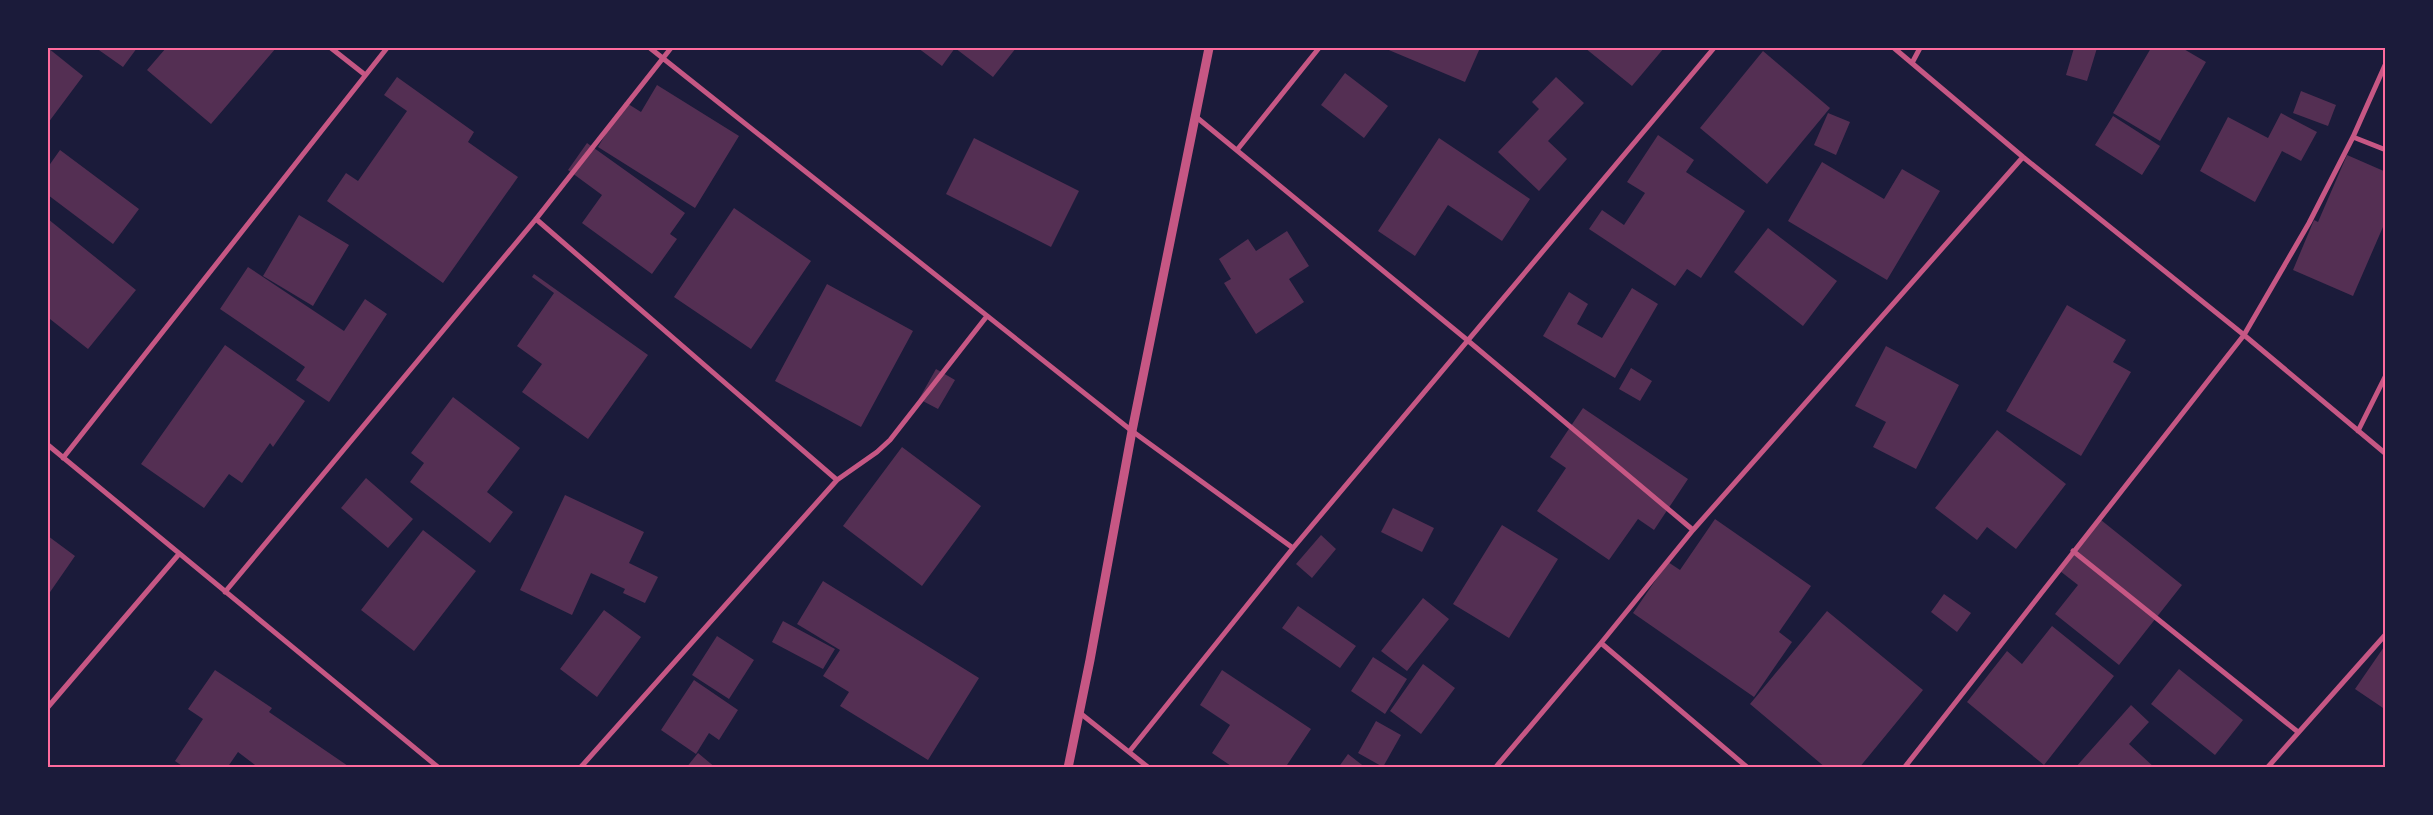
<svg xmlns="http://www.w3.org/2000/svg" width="2433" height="815" viewBox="0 0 2433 815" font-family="Spectral,serif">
<rect width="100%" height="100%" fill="#1b1b3a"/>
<path fill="#542f53" d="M48 48 83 76 48 123Z
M96 48H137L123 67Z
M166 48H276L211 124 147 70Z
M918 48H1016L993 77 955 48 942 66Z
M1384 48H1480L1465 82Z
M1585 48H1664L1632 86Z
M2074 48H2097L2087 81 2066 75Z
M2151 48H2182L2206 62 2160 141 2113 113Z
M1763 51 1830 108 1767 184 1700 128Z
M1345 73 1388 106 1364 138 1321 105Z
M397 77 474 132 468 142 518 177 443 283 327 201 346 173 358 181 407 111 384 95Z
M1556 77 1584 103 1548 141 1567 159 1539 191 1498 152 1539 109 1532 102Z
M657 85 739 136 695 208 598 147 625 102 641 112Z
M2301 91 2336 105 2328 126 2293 113Z
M1828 113 1850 122 1836 155 1814 145Z
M2281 113 2317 132 2301 161 2282 151 2255 202 2200 171 2228 117 2268 138Z
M2113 116 2160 146 2142 175 2095 145Z
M1658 135 1694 160 1686 172 1745 211 1701 278 1687 269 1675 286 1589 229 1602 210 1624 225 1645 193 1627 182Z
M974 138 1079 191 1051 247 946 194Z
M1439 138 1530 199 1502 241 1448 205 1415 256 1378 231Z
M587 143 685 213 670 234 677 239 652 274 582 223 602 195 568 170Z
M60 150 139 209 113 244 48 195V167Z
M2347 155 2386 172V220L2353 296 2293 270 2314 220 2318 222Z
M1822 162 1884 199 1902 169 1940 191 1887 280 1788 221Z
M734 208 811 261 751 349 674 297Z
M299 215 349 245 313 306 263 276Z
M48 219 136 290 88 349 50 319 48 322Z
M1768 228 1837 281 1803 326 1734 272Z
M1287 231 1309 266 1289 279 1304 302 1256 334 1224 283 1231 279 1219 259 1248 239 1256 251Z
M248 267 344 331 365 299 387 314 329 402 296 380 305 367 220 309Z
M534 274 648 355 588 439 522 392 542 364 517 346 554 293 532 277Z
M827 284 913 331 861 427 775 381Z
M1632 288 1658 304 1615 378 1543 336 1569 292 1588 304 1577 324 1602 338Z
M2067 305 2126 340 2113 362 2131 372 2081 456 2006 411Z
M225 345 305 401 273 447 270 443 242 483 229 474 204 508 141 464Z
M1886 346 1959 385 1916 469 1873 447 1886 422 1855 406Z
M1631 368 1652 381 1640 401 1619 389Z
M936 369 955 380 938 409 919 399Z
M453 397 520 448 487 492 513 512 490 543 410 482 424 463 411 453Z
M1583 408 1688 479 1654 530 1638 519 1609 560 1537 511 1566 468 1550 457Z
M1997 430 2066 484 2016 549 1987 527 1977 540 1935 508Z
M902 447 981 506 922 586 843 526Z
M366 478 413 519 388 548 341 508Z
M565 495 644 532 629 563 658 577 645 603 623 593 625 589 591 573 572 615 520 590Z
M1393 508 1434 528 1422 552 1381 532Z
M1715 519 1811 586 1779 632 1792 642 1754 697 1633 613 1668 562 1680 570Z
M2101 520 2182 585 2119 665 2055 614 2078 585 2060 571Z
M1502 525 1558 559 1509 638 1453 604Z
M423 530 476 571 414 651 361 610Z
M1321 535 1336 549 1312 578 1296 564Z
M48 536 75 556 48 595Z
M823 581 979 678 928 760 840 706 849 692 823 676 840 650 797 624Z
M1944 594 1971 613 1957 632 1931 612Z
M1423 598 1449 619 1407 671 1381 651Z
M1298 606 1356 646 1340 668 1282 628Z
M604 610 641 637 597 697 560 669Z
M1827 611 1923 690 1859 768H1826L1750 704Z
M783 621 835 649 823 669 772 642Z
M2052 626 2114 676 2044 765 1967 702 2007 651 2022 664Z
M717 636 754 660 729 699 692 675Z
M2386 644V710L2355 689Z
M1373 657 1407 679 1385 714 1351 691Z
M1423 664 1455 688 1421 734 1390 711Z
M2179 669 2243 720 2215 755 2151 704Z
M215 670 272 708 269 712 351 768H259L238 752 227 768H185L175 761 203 719 188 709Z
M1222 670 1311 729 1285 768H1234L1212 753 1230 725 1200 705Z
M694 680 738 710 719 740 709 733 696 754 661 730Z
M2131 705 2149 722 2129 744 2155 768H2075Z
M1376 721 1401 735 1383 767 1358 753Z
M698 753 716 768H686Z
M1348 754 1366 768H1338Z"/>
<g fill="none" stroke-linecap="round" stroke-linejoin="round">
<path stroke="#c65784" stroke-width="5" d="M331 48 364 74
M650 48 1132 431 1293 548
M1894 48 2023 157 2244 335 2386 454
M1912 63 1920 48
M1195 116 1466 339 1693 530
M2353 137 2386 150
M1237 150 1319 48
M536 219 837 480
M2358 431 2386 375
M48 445 439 768
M63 458 387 48
M2073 551 2298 732
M225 592 536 219 671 48
M1601 643 1748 768
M48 707 179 554
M1080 713 1149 768
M1129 752 1293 548 1714 48
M580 768 837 480 877 452 890 440 987 316
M1495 768 1601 643 1693 530 2023 157
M1904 768 2244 335 2309 223 2353 137 2386 63
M2267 768 2386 634"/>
<path stroke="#c65784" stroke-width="9" d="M1068 768 1090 660 1132 431 1209 48"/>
</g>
<rect width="2433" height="815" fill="none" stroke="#1b1b3a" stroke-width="98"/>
<rect x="49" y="49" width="2335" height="717" fill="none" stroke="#ff6b9d" stroke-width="2"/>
</svg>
